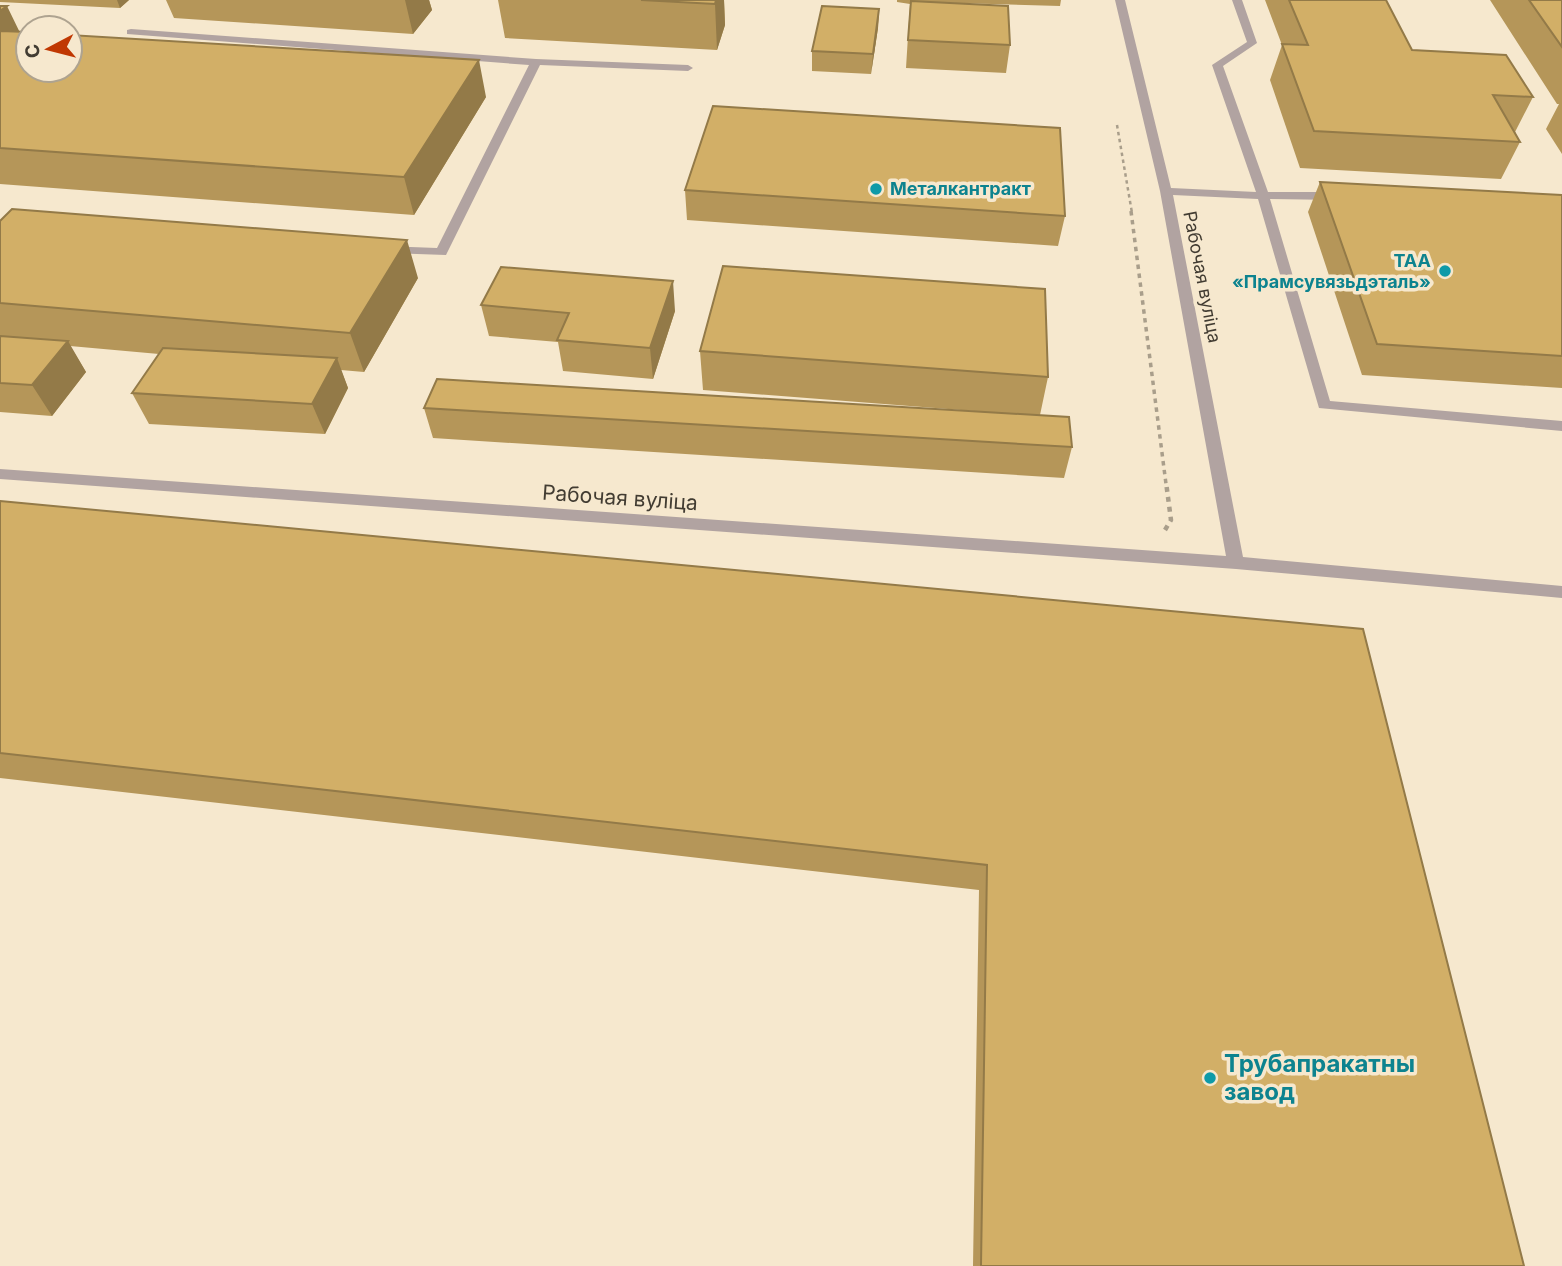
<svg xmlns="http://www.w3.org/2000/svg" width="1562" height="1266" viewBox="0 0 1562 1266" font-family="Inter,sans-serif">
<rect width="100%" height="100%" fill="#f6e8ce"/>
<g fill="none" stroke-linecap="round" stroke-linejoin="round">
<path stroke="#a99e8b" stroke-width="2.5" stroke-dasharray="3.5 3.5" stroke-linecap="butt" d="M1117 125 1132 213"/>
<path stroke="#a99e8b" stroke-width="3.5" stroke-dasharray="4.5 4.5" stroke-linecap="butt" d="M1131 211 1166 484"/>
<path stroke="#a99e8b" stroke-width="4.5" stroke-dasharray="5 5" stroke-linecap="butt" d="M1165 530 1171 520 1166 482"/>
<path fill="#b1a3a1" fill-rule="evenodd" d="M1115 0H1125L1171 188 1256 192 1212 65 1247 42 1232 0H1242L1257 43 1223 66 1268 192H1338L1344 196 1338 200 1270 199 1330 401 1562 421V431L1319 408 1258 199 1173 195 1243 557 1562 586V598L1236 569 0 479V469L1226 556 1160 191Z
M131 29 536 59 688 65 693 68 688 71 540 65 446 255 388 253 382 249 384 246 437 248 529 65 127 34V30Z"/>
</g>
<path fill="#b59659" d="M0 0H129L120 8 0 2Z
M166 0H429L432 10 413 34 174 18Z
M498 0H724L725 25 717 50 505 38Z
M897 0H1061L1060 6 922 2 1010 45 1006 73 906 68 910 4 897 2Z
M1265 0H1386L1412 50 1533 97 1515 132 1520 142 1501 179 1300 168 1270 80 1282 45Z
M1490 0H1562V154L1546 129 1559 104H1557Z
M0 6 19 32 486 97 414 215 0 184Z
M879 9 878 28 871 74 812 71V51Z
M1320 182 1562 195V388L1362 375 1308 212Z
M685 190 1065 216 1058 246 687 220Z
M0 221 418 278 364 372 341 370 348 388 325 434 149 424 132 393 159 354 70 346 86 372 52 416 0 412Z
M481 305 675 311 653 379 563 371 558 342 489 336Z
M700 351 1048 377 1040 415 1072 447 1064 478 433 438 424 408 974 411 703 390Z
M0 501 1363 629 1524 1266H973L979 890 0 778Z"/>
<path fill="#937a48" d="M117 0H129L120 8Z
M405 0H429L432 10 413 34Z
M716 0H724L725 25 717 50 715 4Z
M7 6 24 41 0 61V11Z
M879 9 878 28 871 74 873 54Z
M479 60 486 97 414 215 404 177Z
M407 240 418 278 364 372 350 333Z
M673 281 675 311 653 379 650 348Z
M68 341 86 372 52 416 32 385Z
M337 358 348 388 325 434 312 404Z"/>
<path fill="#d2af67" stroke="#937a48" stroke-width="2" d="M641 0H716L715 4Z
M1289 0H1386L1412 50 1506 55 1533 97 1493 95 1520 142 1314 131 1282 44 1308 45Z
M1529 0H1562V47Z
M911 1 1008 6 1010 45 908 40Z
M0 6H7L0 11Z
M822 6 879 9 873 54 812 51Z
M0 31 28 32V70H70V35L479 60 404 177 0 148Z
M713 106 1060 128 1065 216 685 190Z
M1320 182 1562 195V356L1377 344Z
M12 209 407 240 350 333 0 303V221Z
M723 266 1045 289 1048 377 700 351Z
M501 267 673 281 650 348 557 340 569 313 481 305Z
M0 336 68 341 32 385 0 383Z
M163 348 337 358 312 404 132 393Z
M437 379 1069 417 1072 447 424 408Z
M0 501 1363 629 1524 1266H981L987 865 0 753Z"/>
<g fill="#0f9aa8" stroke="#f6e8ce" stroke-width="2.5">
<circle cx="876" cy="189" r="7"/>
<circle cx="1445" cy="271" r="7"/>
<circle cx="1210" cy="1078" r="7"/>
</g>
<g text-anchor="middle" stroke-width="7" stroke-linejoin="round" paint-order="stroke">
<g font-size="18" font-weight="bold" fill="#0d838f" stroke="#f6e8ce" text-anchor="start">
<text x="890" y="195">Металкантракт</text>
<text x="1431" y="267" text-anchor="end">ТАА<tspan x="1431" dy="21">«Прамсувязьдэталь»</tspan></text>
</g>
<g font-size="18" fill="#423c32" stroke="#f6e8ce">
<text transform="translate(1202 277) rotate(79)" y="6">Рабочая вуліца</text>
</g>
<g font-size="21" fill="#423c32" stroke="#f6e8ce">
<text transform="translate(620 498) rotate(4)" y="7">Рабочая вуліца</text>
</g>
<g font-size="24" font-weight="bold" fill="#0d838f" stroke="#f6e8ce" text-anchor="start">
<text x="1224" y="1072">Трубапракатны<tspan x="1224" dy="28">завод</tspan></text>
</g>
</g>
<g transform="translate(49 49) rotate(263)"><circle r="33" fill="#f6e8ce" stroke="#aea390" stroke-width="2"/>
<path d="M0-5L12 26L0 18L-12 26Z" fill="#c03802"/>
<text y="-10" font-size="19" font-weight="bold" text-anchor="middle" fill="#423c32">С</text>
</g>
</svg>
